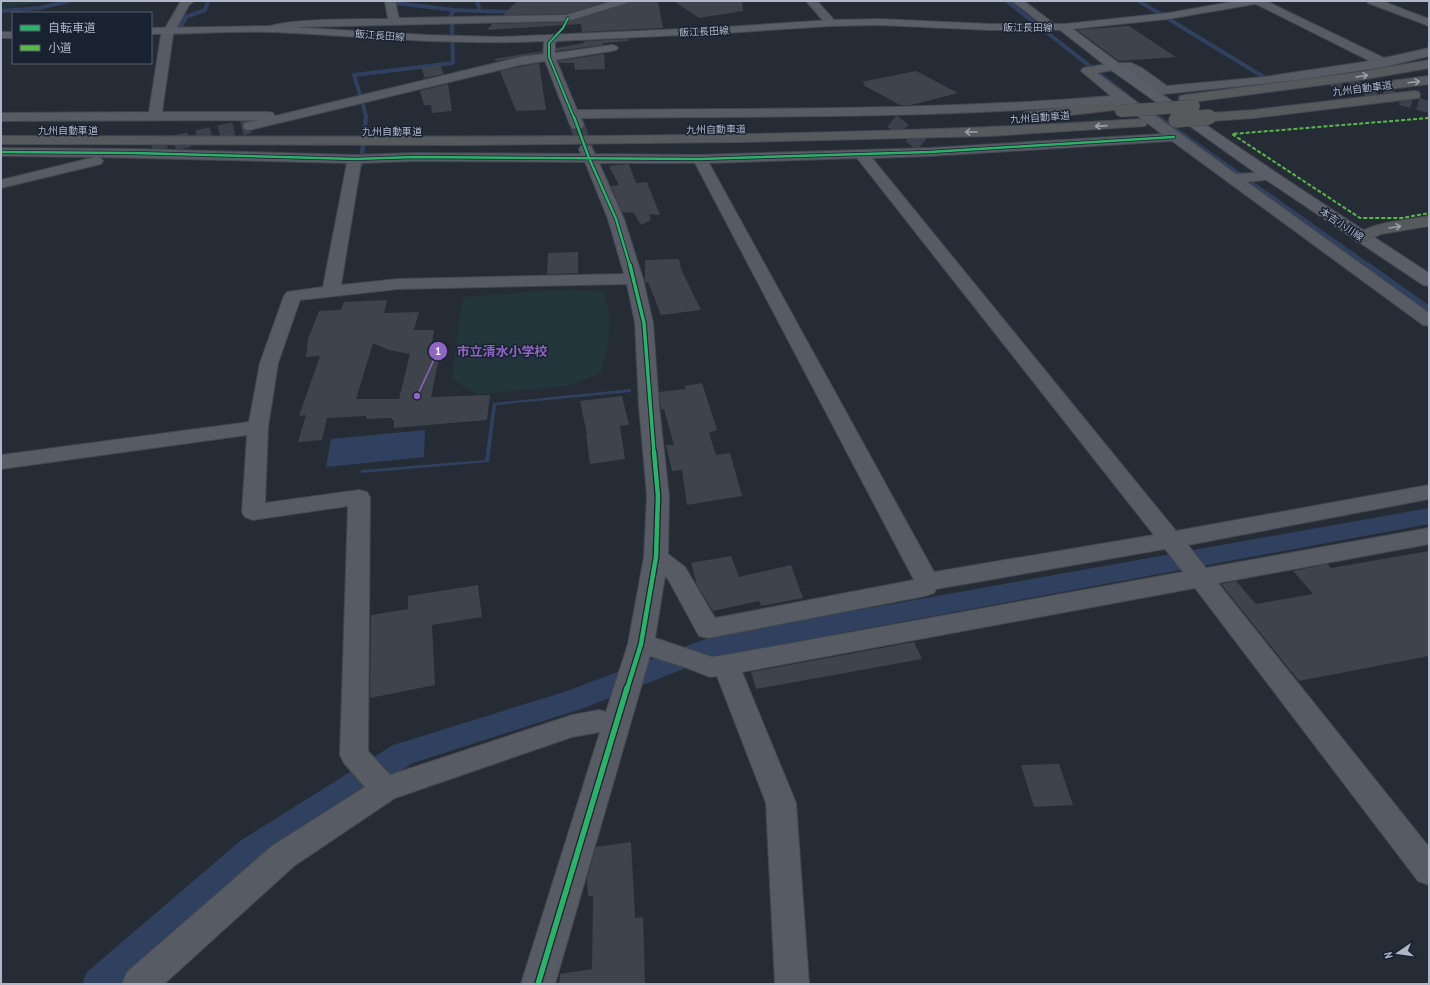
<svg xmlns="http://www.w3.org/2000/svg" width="1430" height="985" viewBox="0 0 1430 985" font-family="'PT Sans Narrow','Noto Sans JP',sans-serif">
<rect width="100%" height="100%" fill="#262c36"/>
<path fill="#23363c" d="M1 1H57L26 4 1 10Z
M560 290 604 292 610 316 608 345 601 373 568 386 477 394 464 388 452 377 463 297Z"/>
<path fill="#30405f" d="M631 389V392L496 405 489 462 361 473V470L485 460 493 403Z
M425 430 424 457 326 467 331 439Z"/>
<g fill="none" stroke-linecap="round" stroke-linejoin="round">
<path stroke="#30405f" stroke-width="4" d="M1007 1 1129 97
M1139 1 1267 79
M454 10 480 11 477 1
M1 11 39 8 69 1
M480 11 515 12
M181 26 186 17 205 10 208 1
M1149 111 1159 118
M366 118C364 103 358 90 354 75L453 63 452 23 450 17 454 10 396 3 395 1"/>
<path stroke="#30405f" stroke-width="4.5" d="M1158 117 1369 266
M361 164 366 117"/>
<path stroke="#30405f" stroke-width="6" d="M1367 265 1429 309"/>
<path fill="#30405f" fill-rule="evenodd" d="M1429 508V524L717 656 584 708 413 763 262 861 125 984H82L87 972 240 841 393 745 403 742 567 691 713 636Z"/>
</g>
<path fill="#3e434c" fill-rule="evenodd" d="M517 1H607L567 14 503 15Z
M629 1H658L663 28 582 32 581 24 487 30 492 24 568 22 627 4Z
M674 1H742L743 11 699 18Z
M1126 26H1129L1176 57 1119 61 1077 30Z
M628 39 629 41 603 43V45L556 51V48L584 43 583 41Z
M542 51V52L496 61 494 59Z
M604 54 605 69 575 70 574 63H559L558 61Z
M539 63 546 110 516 111 500 71Z
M440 65 444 74 425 78 421 68Z
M916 71 958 93 911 105H900L863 85 866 84 861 82Z
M448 84 452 111 432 113 431 105H424L420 91Z
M629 164 636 183 647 182 660 215 649 214 651 220 641 225 634 213 622 212 611 186 619 185 609 166Z
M578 252V273L547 274 548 253Z
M679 259 681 269 701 310 661 315 648 282 645 283V260Z
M387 300 384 313 419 312 414 330H434L431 349 441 348 431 397 490 395 487 420 394 428V420H392V418L366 419V416L327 418 322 440 298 442 306 415 299 416 320 356 306 357 308 339 319 311 341 310 344 302ZM373 343 389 350 410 354 399 399H356Z
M702 383 717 430 709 433 716 455 730 453 742 496 687 505 682 470 672 471 666 445H674L664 409H661L659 392 686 389 684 386Z
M622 396 629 425 620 426 625 459 590 464 586 434H587L580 401Z
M1429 551V656L1299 681 1221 584 1236 581 1256 604 1313 594 1293 571 1327 564 1331 568Z
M731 556 739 577 791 565 803 598 761 606 759 601 713 611 697 585 691 563Z
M478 585 482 617 432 625 435 685 370 698 371 615 408 609V596Z
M914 642 922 659 756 689 751 672Z
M1059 764 1073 805 1034 807 1021 765Z
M631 842 635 918 643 917 645 984H559L560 974 592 969 593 896H588L587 878 596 847Z"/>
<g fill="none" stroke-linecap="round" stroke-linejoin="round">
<path stroke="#3b414c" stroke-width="12" stroke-dasharray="12 6" stroke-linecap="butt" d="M1331 80 1429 107"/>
<path stroke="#3b414c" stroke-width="15" stroke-dasharray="15 8" stroke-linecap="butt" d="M892 121 922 145
M577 125 586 149
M152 148 250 126"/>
<g stroke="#43474f" stroke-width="2">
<path id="street" d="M181 1H194L189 5 173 35 162 112H268L273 113 275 116 520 57 549 53 553 54 555 57 577 110C755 108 934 111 1111 96L1081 71 1083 68 1114 63H1131L1142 68 1167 86 1264 77 1370 61 1254 3 1253 1H1266L1384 58 1429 48V56L1384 67 1297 80 1164 94 1160 93 1128 70H1114L1097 73 1236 174 1270 172 1275 173 1277 176 1275 179 1247 182 1429 313V326L1423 325 1172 141 930 156 872 158 1176 531 1429 485V499L1188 545 1206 568 1429 528V544L1218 583 1429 847V885L1418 881 1195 588 742 672 796 803 809 984H775L766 803 717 676 710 677 687 668 650 656 555 984H521L600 732 572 737 395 798 294 866 164 984H122L127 972 272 846 365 787 344 763 340 755 348 506 253 520 245 517 242 512 247 435 1 469V455L249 422 260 363 284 296 287 292 323 287 347 163 97 157 101 158 103 161 101 164 1 188V180L95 157 1 156V148L133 149 355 155 415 153 581 154 579 149 581 146 586 145 591 146 595 154 700 155 930 148 1162 134 1120 103C941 119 760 116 581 118L584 125 582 128H572L570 125 545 61 520 65 250 130 245 129 243 126 245 123 258 120 1 121V113L149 112 161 35ZM857 158 1154 535 934 572 709 163ZM415 161 585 162 608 219 624 274 398 279 341 285 361 163ZM599 163H695L914 580 715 618 685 567 668 554 669 496 659 406 653 323 643 279 624 219ZM627 284 635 323 639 406 647 496 644 557 628 644 606 712 599 710 572 715 390 775 368 751 370 497 367 492 359 490 265 503 268 427 278 363 300 300 398 289ZM1165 549 1183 572 726 655 712 657 655 638 665 576 668 579 699 636 708 638 925 596 934 593 936 589Z
M385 1H395L399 18 567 15 612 1H628L627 3 568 21 301 27 271 32 265 29C274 18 369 19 388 19Z
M806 1H817L835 21 837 23 835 25H827Z
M1012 1H1024L1057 26 1051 29 1047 28Z
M1367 1H1382L1429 19V26L1368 3Z"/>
</g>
<g stroke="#43474f" stroke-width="2">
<path id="secondary" d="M1237 1H1260L1255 4 1168 19 1073 29C1188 116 1309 195 1429 273V286L1423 285 1250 169 1111 70 1060 30H990L879 25 831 26 725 33 557 41 555 43V53L612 45 616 46 618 48 616 50 612 51 549 61 545 60 543 57 544 41C453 46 363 36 272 32 232 31 191 34 151 34V28L271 26 427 35 500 37 725 27 831 20 879 19 990 24H1065L1168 13Z
M1 32H13V38H1Z"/>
</g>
<g stroke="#434851" stroke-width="2">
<path id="highway" d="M1429 60V68L1360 80 1185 103 1180 102 1179 99 1180 96 1185 95 1360 72Z
M1429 76V84L1390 89 1386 88 1384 85 1386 82 1390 81Z
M1414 91 1419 92 1420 95 1419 98 1254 118 1210 121 1205 120 1203 117 1205 114 1210 113 1254 110Z
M1118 102 1123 103 1124 106 1123 109 1027 120 1022 119 1020 116 1022 113 1027 112Z
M1140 119 1145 120 1147 123 1145 126 990 136 740 142 462 145 1 144V136C228 136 455 138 682 135 835 133 988 129 1140 119Z
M1429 216V226L1381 234 1362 243 1356 241 1354 238C1365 222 1410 220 1429 216Z"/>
</g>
<use href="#street" fill="#565b64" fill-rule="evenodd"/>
<use href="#secondary" fill="#5a5e69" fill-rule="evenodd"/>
<use href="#highway" fill="#575a5d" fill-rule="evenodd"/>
<g stroke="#434851" stroke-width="13" stroke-linecap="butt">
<path id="highway-bridge-far1" d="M1121 111 1194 106
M1198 118 1210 117"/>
</g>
<g stroke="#434851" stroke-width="16" stroke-linecap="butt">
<path id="highway-bridge" d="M1176 120 1209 117"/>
</g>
<use href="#highway-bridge-far1" stroke="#575a5d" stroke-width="12"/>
<use href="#highway-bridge" stroke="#575a5d" stroke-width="15"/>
<path stroke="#58b947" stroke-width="2" stroke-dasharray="4 2" stroke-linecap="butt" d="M1429 118 1232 134 1360 218H1402L1429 213"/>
<g stroke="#192231" stroke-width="3.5">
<path id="cycleway-far4" d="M568 18 563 28 549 43V57L574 118"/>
</g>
<g stroke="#192231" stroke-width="4">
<path id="cycleway-far3" d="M574 117 589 158 616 219 630 266
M1 152 133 153 355 159 415 157 700 159 930 152 1174 137"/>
</g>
<g stroke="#192231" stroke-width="5.5">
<path id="cycleway-far2" d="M630 265 644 323 654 453"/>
</g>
<g stroke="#192231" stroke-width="7">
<path id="cycleway-far1" d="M627 689 641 644 656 557 658 496 654 452"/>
</g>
<g stroke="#192231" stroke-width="8">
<path id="cycleway" d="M538 984 627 688"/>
</g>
<use href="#cycleway-far4" stroke="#2db169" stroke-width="2"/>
<use href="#cycleway-far3" stroke="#2db169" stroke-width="2.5"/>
<use href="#cycleway-far2" stroke="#2db169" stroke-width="3.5"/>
<use href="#cycleway-far1" stroke="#2db169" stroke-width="4.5"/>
<use href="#cycleway" stroke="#2db169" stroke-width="5.5"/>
</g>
<defs><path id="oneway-shaft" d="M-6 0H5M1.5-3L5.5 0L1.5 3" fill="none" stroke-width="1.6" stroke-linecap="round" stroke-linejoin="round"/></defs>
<g stroke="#99a0ad">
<use href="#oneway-shaft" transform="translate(1362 76) rotate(-9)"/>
<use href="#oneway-shaft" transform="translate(1414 82) rotate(-7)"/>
<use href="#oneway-shaft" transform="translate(1101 126) rotate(176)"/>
<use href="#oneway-shaft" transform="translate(971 132) rotate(178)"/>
<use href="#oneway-shaft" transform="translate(1395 227) rotate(-9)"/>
</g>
<g text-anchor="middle" stroke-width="3" stroke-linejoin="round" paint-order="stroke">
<g font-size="10" fill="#afb7c8" stroke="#192231">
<text x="1028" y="31">飯江長田線</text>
<text transform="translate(704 31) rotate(-3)" y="4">飯江長田線</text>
<text transform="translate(380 35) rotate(4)" y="4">飯江長田線</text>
<text transform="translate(1362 88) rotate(-7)" y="4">九州自動車道</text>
<text transform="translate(1040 117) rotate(-4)" y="4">九州自動車道</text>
<text transform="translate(716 129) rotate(-1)" y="4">九州自動車道</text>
<text x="68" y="134">九州自動車道</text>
<text x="392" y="135">九州自動車道</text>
<text transform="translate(1342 224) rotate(34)" y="4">本吉小川線</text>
</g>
</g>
<path fill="none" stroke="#9064c3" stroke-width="1.5" d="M417 396L438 351"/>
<g fill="#9064c3" stroke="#192231" stroke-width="1.5">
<circle cx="417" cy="396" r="4"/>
<circle cx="438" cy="351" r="10"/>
</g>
<g font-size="12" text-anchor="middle" font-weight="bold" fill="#fff">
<text x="438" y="355">1</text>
</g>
<g font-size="13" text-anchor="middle" font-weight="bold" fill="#9064c3" stroke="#192231" stroke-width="3" stroke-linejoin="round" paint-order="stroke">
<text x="502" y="356">市立清水小学校</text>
</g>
<rect width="1430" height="985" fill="none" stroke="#afb7c8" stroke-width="4"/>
<rect x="12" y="12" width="140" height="52" fill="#192231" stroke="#555e6d"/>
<rect x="20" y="25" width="20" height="6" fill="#2db169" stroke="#555e6d"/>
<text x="48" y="32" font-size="12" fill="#afb7c8">自転車道</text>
<rect x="20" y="45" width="20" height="6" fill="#58b947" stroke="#555e6d"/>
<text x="48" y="52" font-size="12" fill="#afb7c8">小道</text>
<g transform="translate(1398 953) rotate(257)" stroke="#192231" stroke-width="3" paint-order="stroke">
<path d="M0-3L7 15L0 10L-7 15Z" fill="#afb7c8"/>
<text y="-6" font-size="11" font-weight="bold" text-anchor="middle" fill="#afb7c8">N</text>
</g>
</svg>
